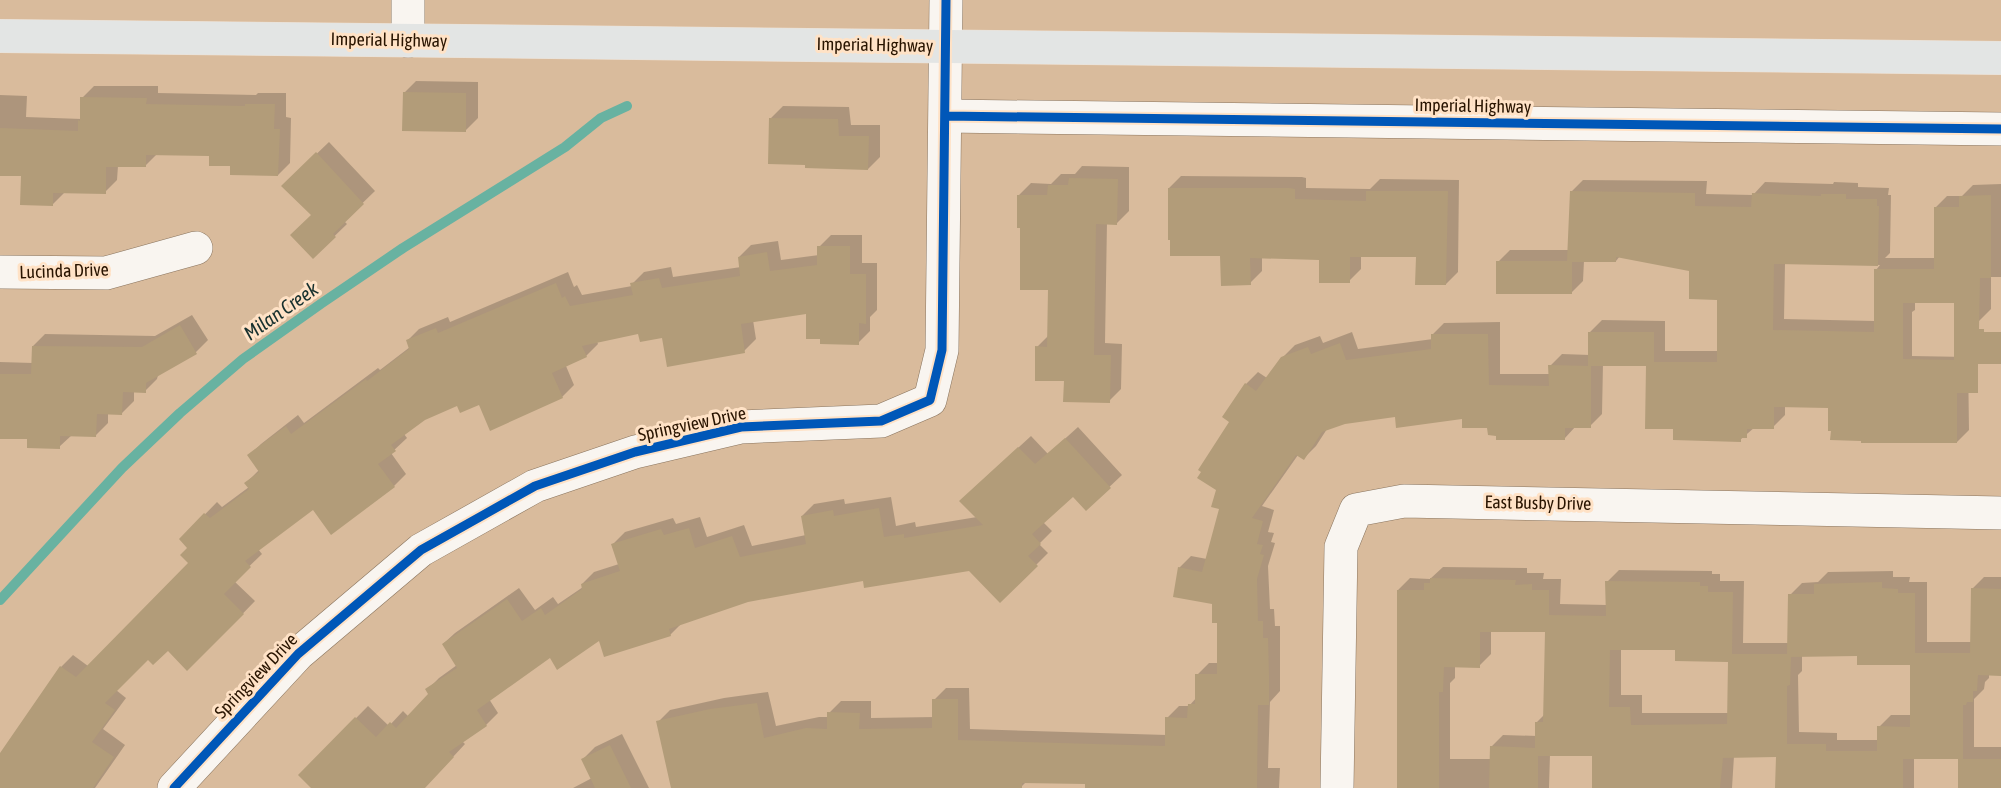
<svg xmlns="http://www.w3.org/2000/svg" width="2001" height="788" viewBox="0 0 2001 788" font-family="'Asap Condensed',sans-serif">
<rect width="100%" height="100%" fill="#d9bb9c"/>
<path fill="#0003" fill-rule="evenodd" d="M416 81 478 82V118L466 130 404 93Z
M94 86H158V93L256 95 258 93H286V117L291 118 290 163 278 175 232 165 211 155 157 154 145 166H118L117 180 105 192 64 193 52 205 22 175 0 166V95L27 96 26 117 82 119V98Z
M783 106 849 107 851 125H880V157L868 169 771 118Z
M329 142 375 191 344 221 347 224 313 257V215L283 186Z
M1082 166 1129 167V211L1117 223H1107L1105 343 1122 344 1121 389 1109 401 1065 380 1037 347 1049 335V288L1022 226 1019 195 1031 183 1051 184 1061 174H1075Z
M1181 176 1302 177 1306 178V188L1370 189 1380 179 1459 180 1458 272 1446 284 1417 255H1361V269L1349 281 1321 259 1262 257V271L1250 283 1222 254 1169 188Z
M1583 180 1707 181 1706 194 1753 195 1765 182 1833 184 1834 182 1858 183V187L1889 188 1888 195H1891L1890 253 1885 258H1936L1935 208 1947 196H1962L1973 185 2001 184V277H1991V309L1979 321 1955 301H1915V310L1912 312V356L1968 357 1969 430 1957 442 1830 407 1785 406V415L1773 427H1755L1740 440 1674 427 1647 364H1603L1602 414 1590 426H1576L1565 438 1497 434 1489 427 1464 417 1396 415 1345 422 1327 429 1316 446 1304 458 1298 455 1262 506 1274 510 1268 532 1274 533 1271 542 1275 543 1268 566 1270 609H1274L1275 626H1280V691L1270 702 1268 768H1280L1279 788H1087V783L1026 782 1021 787 1013 788H672L658 722 670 710 724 698 768 692 776 726 819 717H829V713L841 701H871V718L934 717V700L946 688H969L970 729 1167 735V718L1179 706H1189L1197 697V675L1209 663H1219L1218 622 1213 603 1179 568 1191 556 1207 559 1221 508 1231 421 1246 384 1258 372 1267 378 1282 358 1295 345 1320 336 1323 343 1352 332 1358 349 1433 339 1432 335 1444 323 1500 322V374H1550V366L1562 354 1590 355V332L1602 320 1665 321V351H1718L1719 298 1691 270 1620 256 1616 261H1584L1583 281 1571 293 1498 262 1510 250H1569L1571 192ZM1785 263 1880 265 1876 270 1875 321 1784 319Z
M831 235H862V263H877V310L870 317V331L858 343 822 337 807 312 753 320 756 339 744 351 640 332 597 341 598 344 586 356 566 366 574 385 562 397 458 404 424 419 404 434 407 438 391 453 406 474 394 486 331 532 313 508 258 549 262 554 234 581 255 601 222 635 168 649 148 658 116 690 126 698 103 729 125 745 95 788H0V756L61 667 73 655 88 666 191 563 189 548 181 539 217 502 222 507 249 487 246 483 259 470 249 456 261 444 298 415 304 423 378 368 380 370 410 347 407 341 419 329 448 317 450 322 568 272 574 287 577 285 582 295 632 286V284L644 272 671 267 673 277 741 267 739 257 751 245 778 241 781 260 819 255V247Z
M192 315 208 340 196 352 158 375 157 379 145 391H134V401L122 413H108V423L96 435H72L59 447 28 438 0 437V362L33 363V346L45 334 155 336Z
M1078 427 1122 475 1086 509 1073 495 1043 522 1052 531 1039 544 1048 553 1000 601 970 569 864 579 747 601 682 623 670 635 600 639 550 656 489 699 498 713 486 725 462 741 465 744 440 771 419 788H313L300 775 368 706 389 726 403 711 409 717 430 695 427 690 439 678 457 665 443 644 455 633 519 588 535 610 553 597 558 604 583 587 582 584 594 572 619 564 613 544 625 532 673 518 676 524 700 517 707 537 744 525 752 546 806 535 802 516 814 504 844 499 845 504 891 497 896 526 915 522 916 527 977 517 973 489 1031 436 1048 454Z
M1443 567 1527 568V573H1544L1543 579H1561L1560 604 1607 605V582L1619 570 1712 571V574H1720V581H1744L1743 643H1789L1790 595 1802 583 1818 582 1828 572 1893 571V577H1910L1909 582H1927V642H1971L1972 589 1984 577H2001V674H1989V678L1985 682 1984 689 1974 699V747H2001V788H1959L1960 758H1914V788H1777V755L1734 756 1732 788H1594V755H1550L1549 788H1397V768L1399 766 1398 590 1410 578 1430 579ZM1491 631H1546L1545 714 1537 722V736L1503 735 1491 747V759H1450V683L1455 678V666H1479L1491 654ZM1621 648H1676L1729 660V713H1642V695H1621ZM1859 655 1912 663V715H1891L1879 727V740H1837V733L1799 732 1798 675 1802 671V656Z
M622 734 649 788H573L592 778 583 759 595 747Z"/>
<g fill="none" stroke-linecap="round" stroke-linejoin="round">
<path stroke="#68b2a1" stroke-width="10" d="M0 600 122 468 180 413 243 359 322 303 403 248 565 147 601 118 627 106"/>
</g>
<path fill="#b29c79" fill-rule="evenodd" d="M403 92 466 93V132L402 131Z
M80 97 147 98 146 104 245 106V104H275L274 129H280L278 176 230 175V166H209V156L146 155V167H106V194L53 193V206L20 205 21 176H0V128L78 131V120L80 121Z
M769 118 838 119 839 136H869L868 170 805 168V165L768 164Z
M316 152 364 204 333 234 336 237 313 259 290 235 311 215 281 186Z
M1069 178 1118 179 1117 225 1096 224 1094 355H1111L1110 403 1063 402 1064 381H1035V346L1047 347 1048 290H1020V228H1017V195H1047L1048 185H1068Z
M1168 188H1289L1295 189V199L1366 201V191H1448L1446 285H1415L1416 257H1350V283H1319V260L1250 258 1251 285 1221 286 1220 256H1170V240H1168Z
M1570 191 1695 193V206L1751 207 1752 193 1821 196V194H1846V199H1877V206H1879L1878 266 1774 264 1773 330 1874 332V269H1934V207H1959V196L1991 195V278H1980L1979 329H1984V332H2001V364H1978V393H1957V443H1861V441L1830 440 1831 431H1828V408L1774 407V429H1747V438H1741V442L1673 440V429H1645L1646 366H1588V332H1654V362H1717V300L1689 299V271L1616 257V262H1572V294H1496V261H1567ZM1903 303H1954V360L1903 359Z
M817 246H850V274H866V324L859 323V345L820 344V339H806V314L741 324 745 353 667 367 662 338 640 342 638 334 582 346 587 357 552 373 563 398 490 431 479 405 460 413 457 406 425 420 391 445 396 451 378 464 395 487 331 535 313 510 245 561 251 567 224 594 244 614 187 671 168 651 153 665 148 660 105 703 115 710 92 742 114 757 93 788H0V753L60 666 76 677 188 563 180 555 187 548 179 539 204 513 210 518 249 489 244 483 259 472 247 455 286 426 291 434 366 379 367 381 409 349 406 340 436 328 438 333 556 283 562 298 565 296 570 306 633 295 630 283 659 278 662 288 740 276 738 257 767 252 770 271 817 265Z
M180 325 197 354 146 383V393L123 392 122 415 97 414 96 437 60 436V449L27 448V439H0V374H31L32 346 142 347Z
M1431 334H1488L1489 385 1549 386 1548 365 1591 366V428H1565V440H1496V436L1488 435 1487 428H1462V419L1396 428 1395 417 1345 424 1322 432 1304 460 1296 455 1252 518 1263 521 1257 544 1263 545 1260 554 1264 555 1257 579 1258 621H1263V638H1268L1269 675V705H1258L1257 788H1085V784L1022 783V788H671L656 721 710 709 757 703 764 738 806 728 827 729V712L860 713 859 729 932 728V699H958V740L1165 746V717L1187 718 1188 704H1195V674H1217V623H1212V604L1173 597 1178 567 1202 572 1219 509 1211 507 1216 490 1197 478 1201 472 1198 470 1229 422 1222 417 1245 383 1256 391 1281 357 1308 347 1311 354 1340 343 1346 360 1431 349Z
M1065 438 1111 488 1086 511 1073 497 1032 534 1041 544 1028 556 1038 566 1000 603 969 571 864 588 863 581 748 602 669 629 671 636 604 657 599 641 557 670 550 658 477 710 487 726 449 752 454 757 425 788H311L298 775 355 717 376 737 390 722 396 728 428 694 425 689 457 668 442 644 507 599 522 621 541 608 545 615 582 589 581 584 620 571 611 544 661 529 664 535 689 528 695 548 732 536 740 557 806 544 801 516 833 510 834 516 879 508 884 537 904 534V538L983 525 959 501 1018 447 1035 464Z
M1430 578 1516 580 1515 585 1532 584V590H1549V615L1606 616 1605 581 1700 582V586H1708V592H1733L1732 654H1787L1788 594H1814V584L1882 582V588L1898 589V593H1915V653H1970L1971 588 2001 589V676L1978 675 1977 691H1973V702H1967L1966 705H1963V759H2001V788H1958V759H1903V788H1775L1776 757 1723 758 1720 788H1592V756H1538V788H1489L1490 746 1535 748V722H1543L1545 632H1480V668L1444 667 1443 692H1439V788H1397V590H1424V583H1430ZM1610 650H1675V661L1728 662 1727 724 1631 725 1630 707H1609ZM1857 656V665H1910V727L1877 726V751H1826V744H1787V686L1790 685 1791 657Z
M610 745 631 788H595L581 759Z"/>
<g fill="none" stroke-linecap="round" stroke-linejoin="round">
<g stroke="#89745e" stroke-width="34">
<path id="minor" d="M945 116 2001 129
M0 272 106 273 196 248
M174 788 298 654 421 550 535 486 635 452 741 427 881 421 930 400 942 350 946 0
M1337 788 1341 547 1356 510 1404 501 2001 513"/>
</g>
<g stroke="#89745e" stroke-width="34">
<path id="tertiary" d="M408 41V0"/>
</g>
<g stroke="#eee0d2" stroke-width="34">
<path id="primary" d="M0 36 2001 58"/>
</g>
<use href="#minor" stroke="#f9f5f0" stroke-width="33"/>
<use href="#tertiary" stroke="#f9f5f0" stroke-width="33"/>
<use href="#primary" stroke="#e3e5e4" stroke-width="33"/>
<g stroke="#ffe2c6" stroke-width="13">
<path id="cycleway" d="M945 116 2001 129
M174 788 298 654 421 550 535 486 635 452 741 427 881 421 930 400 942 350 946 0"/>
</g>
<use href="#cycleway" stroke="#0057b8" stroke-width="9"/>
</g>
<g text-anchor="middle" stroke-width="6" stroke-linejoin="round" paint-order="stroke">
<g font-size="18" fill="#291400" stroke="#ffe2c6">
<text transform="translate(389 40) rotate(1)" y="6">Imperial Highway</text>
<text transform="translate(875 45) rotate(1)" y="6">Imperial Highway</text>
<text transform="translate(1473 106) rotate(1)" y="6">Imperial Highway</text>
<text transform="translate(64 271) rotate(-2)" y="6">Lucinda Drive</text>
<text transform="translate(692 424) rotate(-12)" y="6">Springview Drive</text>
<text transform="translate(1538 503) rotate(1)" y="6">East Busby Drive</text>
<text transform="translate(256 676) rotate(-46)" y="6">Springview Drive</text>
</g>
<g font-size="20" font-style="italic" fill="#17302e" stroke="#ffe2c6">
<text transform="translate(281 311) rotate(-35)" y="7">Milan Creek</text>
</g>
</g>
</svg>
